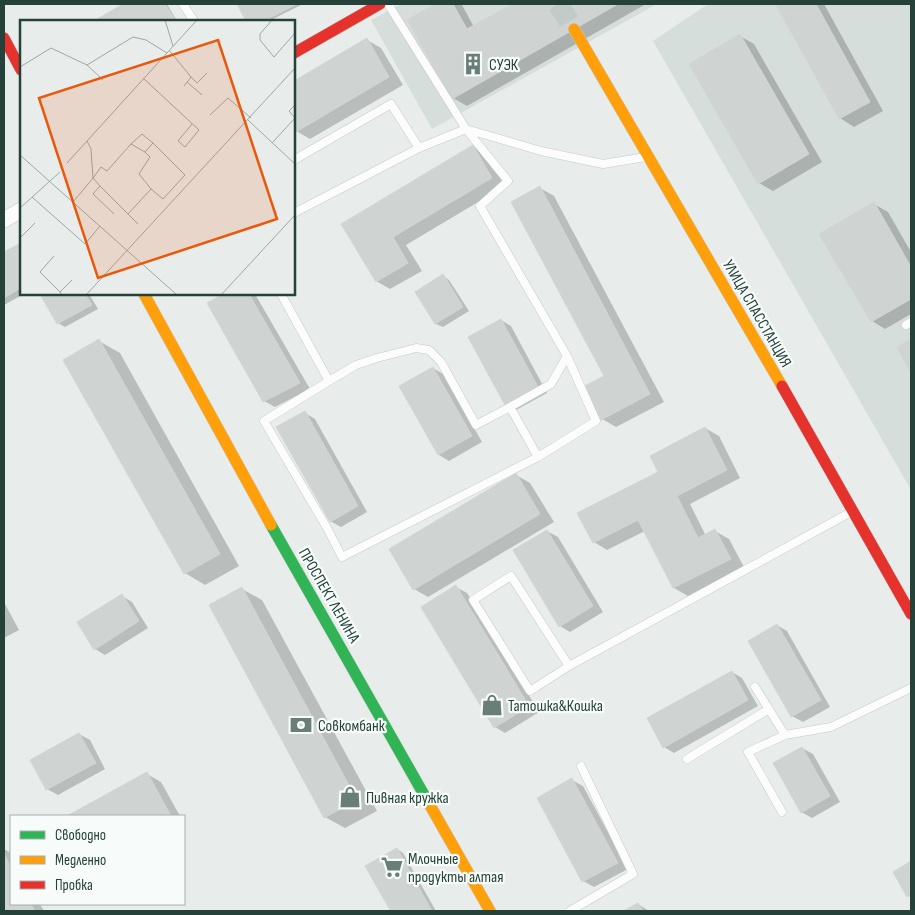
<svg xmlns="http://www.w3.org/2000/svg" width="915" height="915" viewBox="0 0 915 915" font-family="'Sofia Sans Condensed',sans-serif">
<rect width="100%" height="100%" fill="#e8edeb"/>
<path fill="#d6dedb" d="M401 4H657L432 129 371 20Z
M708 4H911V490L653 41Z"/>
<path fill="#0003" d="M125 4H167L177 21H97Z
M238 4H303L269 21H247Z
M437 4H459L462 5 474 27 515 4H646L467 106 453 98 408 20Z
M780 4H824L883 111 854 127 840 118 778 5Z
M740 36 754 44 822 162 773 191 759 183Z
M367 40 381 48 403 85 310 139 296 131 294 127V83Z
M473 147 487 155 505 186 406 245 422 271 390 289 376 281 343 225Z
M540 188 554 196 664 402 616 427 602 419 606 376Z
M874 204 888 212 911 252V314L885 329 872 321Z
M21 244V294H24L4 305V254Z
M443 276 449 280 469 311 443 327 436 324 416 292Z
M42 294H89L98 309 65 327 58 323Z
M226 294H255L310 389 275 407 264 401 209 303Z
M501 320 511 326 547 393 516 410 506 404Z
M99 341 120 353 239 566 205 585 185 573Z
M433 368 443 374 482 442 449 461 439 455Z
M305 413 315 419 367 512 341 527 330 521Z
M705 428 719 436 740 478 690 504 706 536 715 531 729 539 744 567 688 596 674 588 645 531 607 550 594 542 660 472Z
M516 475 530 483 554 522 428 597 414 589Z
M547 531 558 537 603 612 570 632 560 626Z
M456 587 467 593 539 712 505 733 495 727Z
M242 589 262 600 377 811 345 828 325 817Z
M122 596 132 602 148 628 105 655 95 649Z
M4 602 19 630 4 638Z
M777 625 787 631 830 707 803 722 792 716 749 641Z
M732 672 742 678 758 706 674 753 664 747Z
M79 734 90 740 105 769 58 795 47 789Z
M802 748 813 754 840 802 812 818 801 812Z
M147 774 161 782 180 816H70Z
M572 780 583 786 628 869 594 887 583 881Z
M4 849 11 853V904H40L44 911H4Z
M397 849 403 853 436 911H390L391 910Z
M638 904 649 911H626Z"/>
<path fill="#cfd4d2" stroke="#d1d6d4" d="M123 4H165L176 21H94Z
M237 4H297L264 21H246Z
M435 4H453L467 29 512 4H618L452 99 407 20Z
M778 4H816L870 102 839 119 776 5Z
M740 34 809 154 758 184 689 64Z
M367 38 389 77 296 132 294 129V81Z
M473 145 492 178 393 237 408 263 376 282 341 224Z
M540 186 650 394 601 420 583 387 604 376 511 202Z
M874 202 911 267V299L871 322 819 234Z
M21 243V288L4 298V252Z
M443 274 463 307 435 324 415 292Z
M40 294H85L92 305 57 324Z
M223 294H249L300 383 263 402 207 303Z
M501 319 538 387 505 405 468 337Z
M99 339 220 554 184 574 63 360Z
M911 339V373L897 347Z
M433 367 472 436 438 455 399 386Z
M305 411 358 506 330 522 276 427Z
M705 427 727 470 677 496 698 538 715 529 731 559 673 588 638 520 593 543 577 513 658 472 650 456Z
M516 473 540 514 413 590 389 549Z
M547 530 593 606 559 627 513 550Z
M456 585 529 706 494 728 421 607Z
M242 587 357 800 324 818 209 605Z
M122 594 139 621 94 650 77 622Z
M777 624 821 700 791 717 748 641Z
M732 671 748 700 663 748 647 718Z
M79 733 96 763 46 790 30 760Z
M802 747 830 796 801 813 773 763Z
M147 772 171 816H67Z
M572 778 618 863 582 882 537 798Z
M397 848 432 911H387L390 910 365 866Z
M4 854 11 867V904H31L35 911H4Z
M911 861V895L907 897 893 872Z
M638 903 643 911H623Z"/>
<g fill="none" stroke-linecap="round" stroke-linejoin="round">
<path stroke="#c1cbc8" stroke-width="21" stroke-dasharray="21 11" stroke-linecap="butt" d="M558 4 574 29"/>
<g stroke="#c5cac8" stroke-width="9">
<path id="lane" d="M183 4 194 21
M388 4 466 129 541 151 603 164 646 157
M294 160 391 104 419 148 466 129 508 181 480 206 567 356 596 421 538 457 510 407 551 384 567 356
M294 213 419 148
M281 294 329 381 356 365 377 358 416 348 429 350 441 362 476 425 510 407
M906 325 911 322
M329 381 264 421 327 528 342 557 538 457
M569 666 511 576 473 600 530 691 569 666 853 511
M755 687 785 735 831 727 911 688
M687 759 769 709
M782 812 748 752 785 735
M570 911 633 874 581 766"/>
</g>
<g stroke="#c5cac8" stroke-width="16">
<path id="street" d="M4 220 21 210"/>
</g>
<g stroke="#c3cbc8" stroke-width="12">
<path id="fast" d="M271 525 427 800"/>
</g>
<g stroke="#c3cbc8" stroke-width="12">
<path id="slow" d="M574 29 782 386
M144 294 271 525
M427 800 490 911"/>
</g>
<g stroke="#c3cbc8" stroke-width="12">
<path id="jam" d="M4 38 21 70
M294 53 380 4
M782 386 911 614"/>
</g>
<use href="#lane" stroke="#fcfcfc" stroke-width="8"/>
<use href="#street" stroke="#fcfcfc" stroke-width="15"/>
<use href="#fast" stroke="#30b455" stroke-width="11"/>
<use href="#slow" stroke="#ff9f0a" stroke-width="11"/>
<use href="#jam" stroke="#e5322d" stroke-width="11"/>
</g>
<defs>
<g id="building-bare" transform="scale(1.725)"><path d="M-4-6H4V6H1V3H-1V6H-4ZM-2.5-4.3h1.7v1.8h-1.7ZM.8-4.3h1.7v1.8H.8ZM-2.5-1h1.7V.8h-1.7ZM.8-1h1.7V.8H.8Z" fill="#697e78" stroke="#f7fbf9" stroke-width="2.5" paint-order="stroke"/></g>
<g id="shop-bare" transform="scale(1.725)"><path d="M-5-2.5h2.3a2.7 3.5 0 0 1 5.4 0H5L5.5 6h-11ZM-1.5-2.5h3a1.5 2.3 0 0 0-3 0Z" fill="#697e78" stroke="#f7fbf9" stroke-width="2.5" paint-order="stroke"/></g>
<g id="bank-bare" transform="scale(1.725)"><path d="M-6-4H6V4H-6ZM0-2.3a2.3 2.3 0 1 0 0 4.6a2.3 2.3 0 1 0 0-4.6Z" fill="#697e78" stroke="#f7fbf9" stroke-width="2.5" paint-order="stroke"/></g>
<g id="supermarket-bare" transform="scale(1.725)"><path d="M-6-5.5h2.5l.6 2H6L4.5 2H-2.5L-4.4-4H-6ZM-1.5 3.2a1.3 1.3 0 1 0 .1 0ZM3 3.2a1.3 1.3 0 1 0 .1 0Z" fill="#697e78" stroke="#f7fbf9" stroke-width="2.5" paint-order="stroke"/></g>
</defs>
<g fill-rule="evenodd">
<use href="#building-bare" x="473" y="64"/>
<use href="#shop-bare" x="492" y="705"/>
<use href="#bank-bare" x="301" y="725"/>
<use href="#shop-bare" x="350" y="797"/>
<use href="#supermarket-bare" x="392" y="867"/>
</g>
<g text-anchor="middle" stroke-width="4.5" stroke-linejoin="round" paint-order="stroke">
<g font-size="16" fill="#24423a" stroke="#f7fbf9" text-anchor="start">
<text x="489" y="70">СУЭК</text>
<text x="508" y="711">Татошка&amp;Кошка</text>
<text x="318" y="731">Совкомбанк</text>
<text x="366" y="803">Пивная кружка</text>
<text x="408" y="864">Млочные<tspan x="408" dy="18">продукты алтая</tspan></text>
</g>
<g font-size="16" fill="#24423a" stroke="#f7fbf9">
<text transform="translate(758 313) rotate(60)" y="6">УЛИЦА СПАССТАНЦИЯ</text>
<text transform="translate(330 595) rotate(60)" y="6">ПРОСПЕКТ ЛЕНИНА</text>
</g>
</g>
<g transform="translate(20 20)">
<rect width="275" height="275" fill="#e8edeb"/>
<path fill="none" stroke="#9aa9a4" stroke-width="1" d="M145 0 153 26M252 0 240 14V20L254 37 275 13M149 30 171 57 164 66M0 47 31 28 67 45M171 57 177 63 187 53M123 58 179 110 165 127 158 121 172 104M83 60 67 45 113 17 126 20 147 33M167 62 182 75M190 95 208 78 231 98M228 100 275 144M252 123 275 98 269 91 275 85M0 135 157 275M47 143 177 0M80 166 118 204M131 169 143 179 165 155 133 123M12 177 65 224 80 206M53 182 73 158 71 129 67 121M0 188 40 152M94 194 73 174 80 166 73 158 81 147 87 151 111 124 122 114 133 123 125 132 111 124M108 194 131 169 119 154 130 137 125 132M0 218 15 203M34 236 20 252 40 272M42 275 40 272 52 260M66 275 275 48M201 275 275 195"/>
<path fill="#e8590c" fill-opacity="0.15" stroke="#e8590c" stroke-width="2.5" d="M198 20 257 199 78 258 19 78Z"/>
<rect width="275" height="275" fill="none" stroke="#24423a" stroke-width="2.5"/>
</g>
<rect width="915" height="915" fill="none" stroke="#24423a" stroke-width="10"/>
<rect x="10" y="815" width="175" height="90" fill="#f7fbf9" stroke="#a3b1ad"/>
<rect x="20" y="831" width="25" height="8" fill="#30b455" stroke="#a3b1ad"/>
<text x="55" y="840" font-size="15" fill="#24423a">Свободно</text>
<rect x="20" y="856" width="25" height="8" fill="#ff9f0a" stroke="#a3b1ad"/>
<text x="55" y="865" font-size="15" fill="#24423a">Медленно</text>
<rect x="20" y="881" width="25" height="8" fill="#e5322d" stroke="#a3b1ad"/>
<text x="55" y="890" font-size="15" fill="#24423a">Пробка</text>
</svg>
